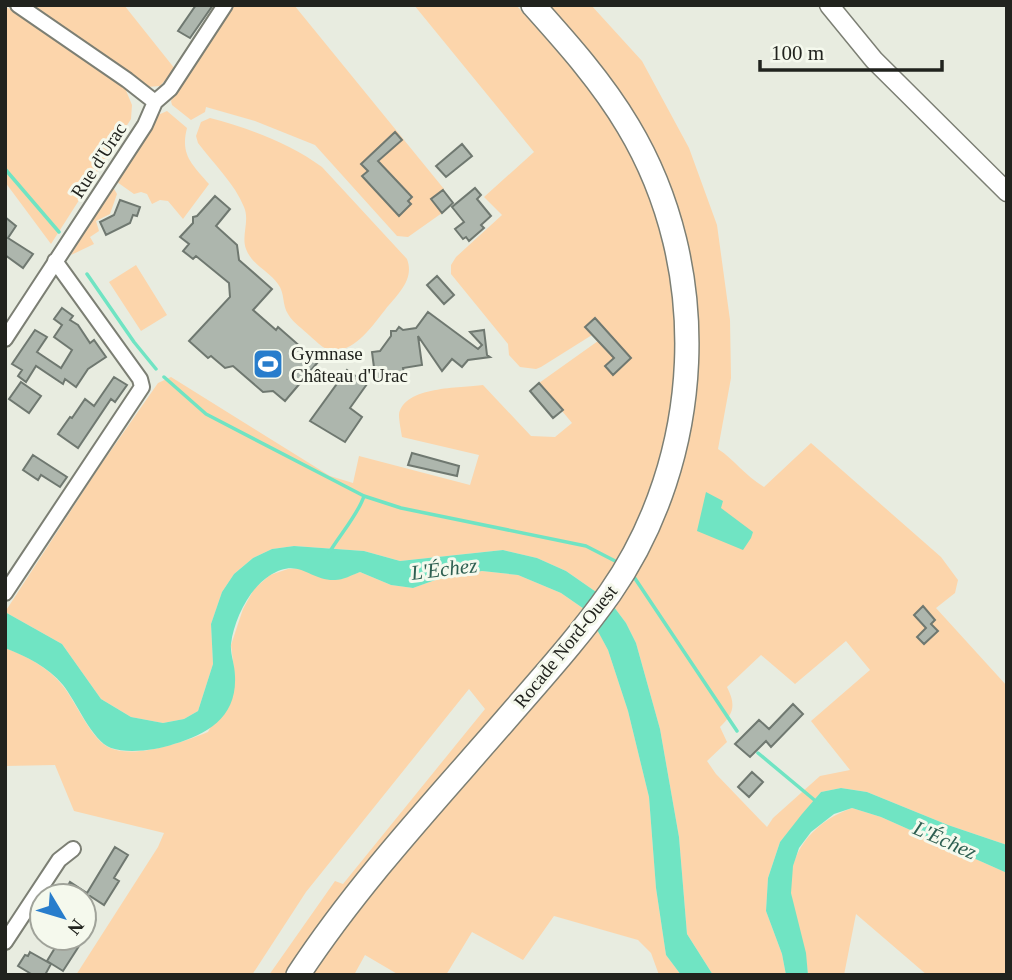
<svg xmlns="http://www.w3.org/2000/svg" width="1012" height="980" viewBox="0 0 1012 980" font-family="'Times New Roman',serif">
<rect width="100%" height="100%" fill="#e8ece0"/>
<path fill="#fcd5ab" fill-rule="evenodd" d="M33 5H124L175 69 160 86 147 87Z
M232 5H294L444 189 431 199 442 213 408 237 397 236 315 145 255 121 206 107 205 112 191 120 172 105 171 101Z
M414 5H516L578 75 633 151 663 228 675 294 677 374 670 435 642 515 614 568 630 583 656 537 685 455 697 361 696 319 682 232 664 180 643 135 604 75 544 5H591L642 61 689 148 717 225 730 320 731 378 718 449C735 460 744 475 764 487L811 443 941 557 958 580 955 593 936 608 1007 686V845L948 825 867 792 841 788 821 792 780 842 768 878 766 911 782 954 786 975H713L687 934 679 837 660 729 636 643 626 623 614 607 599 594 566 571 537 558 503 550 400 561 364 551 294 546 272 549 253 558 234 574 222 592 211 624 213 664 198 711 184 719 163 723 131 717 101 699 62 644 5 612 98 469 158 383 171 377 330 476 353 483 359 456 470 485 479 455 402 437C401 430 399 421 399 415 403 386 461 388 483 385L531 436 555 437 572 423 539 383 598 341 614 358 605 366 613 374 631 358 595 318 586 327 592 335 541 367 536 369 520 367 509 355 508 344 451 274V265L456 257 502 215 484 197 534 152ZM846 641 870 670 811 721 850 770 820 776 773 818 767 827 716 774 707 761 727 742 720 727C734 713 736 705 727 687L761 655 795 684Z
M5 6 125 88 132 105 131 119 51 244 5 182Z
M167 111 187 128C180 155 192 164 209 184L183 219 168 201 160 200 152 204 147 194 141 192 134 194 117 182 158 115Z
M210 118C248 128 290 143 322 167L407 259C415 280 397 295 385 310 372 326 352 357 327 349 321 347 315 340 310 336 303 329 293 323 288 314 282 305 285 293 278 284 269 271 252 265 246 249 241 236 250 221 244 207 235 184 213 163 198 143L196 136 201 122Z
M113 187 117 194 110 214 96 221 99 231 90 237 94 244 71 255Z
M136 265 167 315 141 331 109 282Z
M302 568C327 580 333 582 360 572L391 585 413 588 438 579 482 571 518 575 561 593 587 611 287 975H269L335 881 343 884 485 709 469 689 306 892 252 975H76L158 847 164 833 74 811 55 765 5 766V648C27 656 49 668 63 686 76 702 90 737 108 747 133 760 184 742 208 732L235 678 231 645 243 609 254 589 270 575 288 569Z
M596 627 608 650 628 711 649 797 656 888 666 955 681 975H659L651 953 638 940 554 916 523 960 472 932 446 975H399L365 955 354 975H309L363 901Z
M852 808 881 817 1007 873V975H927L856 914 844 975H808C806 947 795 921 791 894 786 852 815 821 852 808Z"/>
<path fill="#70e4c3" d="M706 492 723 501 721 508 753 532 751 538 743 550 697 531Z
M294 546 364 551 400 561 503 550 537 558 566 571 599 594 614 607 626 623 636 643 660 729 679 837 687 934 713 975H681L666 955 656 888 649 797 628 711 608 650 587 611 561 593 518 575 482 571 438 579 413 588 391 585 360 572C352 575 343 580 335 580 309 581 299 556 269 576 249 589 234 620 231 644 230 654 235 665 235 676 237 717 208 734 174 744 157 750 128 754 111 748 92 741 76 701 63 685 48 667 26 656 5 648V612L62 644 101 699 131 717 163 723 184 719 198 711 213 664 211 624 222 592 234 574 253 558 272 549Z
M841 788 867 792 948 825 1007 845V873L881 817 852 808 834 814 811 832 799 848 793 866 791 893 806 953 808 975H786L782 954 766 911 768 878 780 842 802 814 821 792Z"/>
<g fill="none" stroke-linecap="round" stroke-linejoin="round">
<path stroke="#70e4c3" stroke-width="3.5" d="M5 169 59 232
M87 274 134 342 156 369
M164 377 206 414 364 496 401 508 586 546 619 563
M329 553C339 536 359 513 364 496
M632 574 737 731
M758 753 818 803"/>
</g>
<path fill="#adb6ad" stroke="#6f7870" stroke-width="2" d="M196 5H213L190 38 178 31Z
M395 132 402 140 378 161 412 197 408 201 411 204 399 216 362 176 368 171 361 164Z
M462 144 472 156 446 177 436 166Z
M475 188 481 195 477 199 491 216 481 225 484 228 469 241 466 237 463 239 455 229 464 222 452 207Z
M443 190 453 203 442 213 431 199Z
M215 196 230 209 216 226 237 245 239 260 272 289 253 310 276 330 278 327 318 362 285 401 273 391 263 392 233 366 225 368 211 356 208 358 189 341 230 297 229 283 196 256 193 259 183 251 189 244 180 237 193 223V217L197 216Z
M120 200 140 207 137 216 133 215 130 223 106 235 100 222 114 215Z
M5 217 16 226 8 238 33 254 23 268 5 255Z
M437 276 454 295 444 304 427 285Z
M62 308 73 316 70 320 78 325 90 343 94 340 106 357 88 369 76 387 65 379 63 384 36 366 26 382 18 376 22 370 12 364 35 330 47 337 37 352 61 368 72 350 54 337 62 325 54 319Z
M428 312 478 349 482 345 470 332 484 330 487 355 490 357 468 360 462 367 452 359 442 371 418 336 422 365 403 368 405 379 376 383 372 352 380 351 391 336V331H396L399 327 403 330 416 328Z
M595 318 631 358 613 375 605 366 614 358 585 327Z
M347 370 367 384 350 408 362 417 345 442 310 421Z
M114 377 127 385 115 402 111 399 78 448 58 434 70 417 72 418 85 399 94 406Z
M21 382 41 396 29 413 9 399Z
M539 383 563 410 553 418 530 391Z
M412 453 459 466 457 476 408 465Z
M33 455 67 477 60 487 41 475 38 480 23 470Z
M923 606 935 620 931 624 938 631 924 644 917 637 926 628 914 615Z
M793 704 803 714 771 747 766 741 750 757 735 744 759 720 769 729Z
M752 772 763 782 749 797 738 787Z
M115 847 128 855 114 878 119 881 104 905 90 896H62L70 882 87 893Z
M61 938H66L79 946 63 971 47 961Z
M30 952 51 964 45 975H33L18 966 25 955 28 956Z"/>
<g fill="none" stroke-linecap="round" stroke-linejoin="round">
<g stroke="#7c7f74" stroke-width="18">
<path id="minor" d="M18 5 127 80 155 102
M5 339 145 125 155 102 170 89 225 5
M5 593 142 387 140 379 55 261
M5 942 59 860 73 849"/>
</g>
<g stroke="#7c7f74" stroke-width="21">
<path id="tertiary" d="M829 5 874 60 1007 192"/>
</g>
<g stroke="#7c7f74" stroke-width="26">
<path id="primary" d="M298 975C361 879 441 795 515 709 548 671 581 634 610 593 704 458 714 269 628 126 602 82 567 43 533 5"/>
</g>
<use href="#minor" stroke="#fff" stroke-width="14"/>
<use href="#tertiary" stroke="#fff" stroke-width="18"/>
<use href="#primary" stroke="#fff" stroke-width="23"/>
</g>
<defs>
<g id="stadium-square" transform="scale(1.575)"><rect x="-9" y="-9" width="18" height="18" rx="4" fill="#287dcc" stroke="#f5f9ed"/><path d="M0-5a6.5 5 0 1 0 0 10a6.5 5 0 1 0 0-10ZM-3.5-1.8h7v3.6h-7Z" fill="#fff"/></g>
</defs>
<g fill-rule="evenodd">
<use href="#stadium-square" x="268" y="364"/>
</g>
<g text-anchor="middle" stroke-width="6" stroke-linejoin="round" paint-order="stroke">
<g font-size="19" fill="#21231e" stroke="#f5f9ed">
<text transform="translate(98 160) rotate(-57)" y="7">Rue d'Urac</text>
<text transform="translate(565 646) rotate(-51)" y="7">Rocade Nord-Ouest</text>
</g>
<g font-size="19" fill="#21231e" stroke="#f5f9ed" text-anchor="start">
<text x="291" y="360">Gymnase<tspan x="291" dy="22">Château d'Urac</tspan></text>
</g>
<g font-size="21" font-style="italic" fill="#2e5f51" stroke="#f5f9ed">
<text transform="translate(444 569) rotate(-7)" y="7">L'Échez</text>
<text transform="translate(945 840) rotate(24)" y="7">L'Échez</text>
</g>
</g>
<rect width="1012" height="980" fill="none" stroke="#21231e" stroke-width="14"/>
<g transform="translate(63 917) rotate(128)"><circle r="33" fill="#f5f9ed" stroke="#a0a39a" stroke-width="2"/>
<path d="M0-5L12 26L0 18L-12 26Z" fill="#287dcc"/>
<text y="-10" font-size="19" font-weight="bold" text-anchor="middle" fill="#21231e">N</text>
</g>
<path d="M760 60v10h182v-10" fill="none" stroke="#21231e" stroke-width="3.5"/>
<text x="771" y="60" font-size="21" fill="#21231e" stroke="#f5f9ed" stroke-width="5" paint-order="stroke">100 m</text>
</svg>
